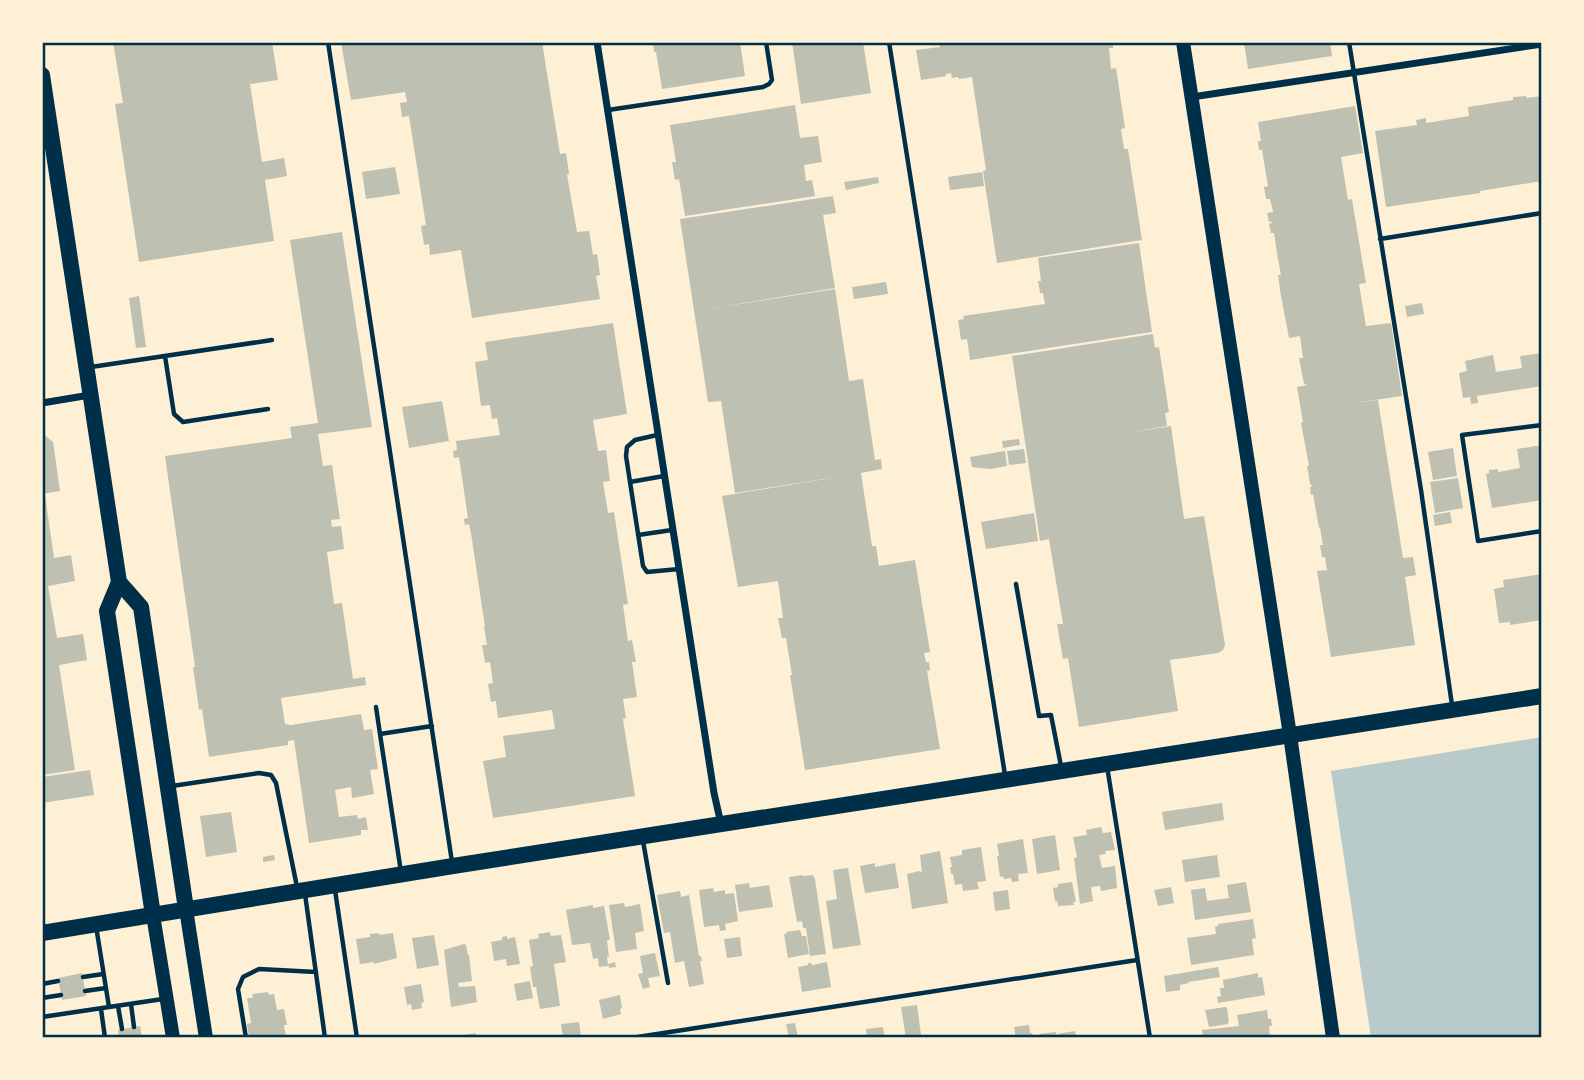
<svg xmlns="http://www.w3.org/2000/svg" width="1584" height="1080" viewBox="0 0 1584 1080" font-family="Ubuntu,sans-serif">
<rect width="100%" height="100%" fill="#fdf0d5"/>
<path fill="#b9caca" d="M1542 737V1038H1371L1331 771Z"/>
<path fill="#bec0b2" d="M113 42H272L278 80 250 84 262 162 284 158 287 176 265 180 274 241 139 262 115 104 123 103Z
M341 42H542L560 154 566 153 569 174 567 175 577 232 589 231 593 255 597 254 600 275 596 276 600 299 472 318 461 250 430 255 429 244 424 245 421 226 426 225 409 116 402 117 400 103 407 102 405 92 351 100Z
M653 42H740L745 76 662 89 656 52H654Z
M792 42H863L871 93 801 104Z
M939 42H1113V48H1109L1110 58 1111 69 1116 68 1125 128 1121 129 1124 149H1128L1142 240 997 263 983 171 986 170 972 77 959 79 958 77 952 78 951 73 946 74V76L921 80 916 50 940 47Z
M1244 42H1330L1332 56 1248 69Z
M1526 96 1527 98 1542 96V181L1480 191V193L1386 207 1375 131 1417 125 1416 120 1426 118V123L1469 116 1468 107 1513 100V97Z
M795 105 800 138 818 136 822 162 804 165 806 181 812 180 815 196 685 216 679 179 675 180 672 162H676L670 125Z
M1355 106 1363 153 1341 157 1348 200 1352 199 1366 283 1359 284 1366 326 1391 323 1402 396 1348 404 1378 400 1403 558 1413 557 1416 575 1405 577 1415 645 1331 657 1317 571 1327 570 1325 557H1322L1320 545H1323L1320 527 1319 528 1313 494 1311 495 1310 487H1312L1311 484H1310L1307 466H1309L1301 423 1303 422 1297 387 1308 385 1304 384 1299 358H1303L1300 336 1289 338 1281 296 1278 275H1281L1277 253 1274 233H1271L1269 224 1272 223 1271 221 1269 222 1267 213 1273 212 1270 199H1266L1264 187 1268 186 1262 150H1259L1258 141H1261L1258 122Z
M395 167 400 194 366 199 362 172Z
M982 172 984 186 950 190 948 177Z
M878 177 879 183 846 190 844 182Z
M833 196 836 213 823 215 835 288 714 308 835 289 849 381 863 379 875 460 881 459 882 469 861 473 872 546H876L879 566 915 560 930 652 924 653 926 662H929L930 670 927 671 940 749 805 770 790 675H792L786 638H782L778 618H783L778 581 738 587 722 496 843 476 735 493 721 401 708 402 680 219Z
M342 232 372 427 318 434 323 466 332 465 340 519 331 520 332 527 341 526 344 549 327 552 334 604 342 603 353 679 365 677 366 685 281 698 285 724 291 725 361 714 364 730 372 729 378 769 370 770 374 794 352 798 351 787 335 790 339 817 357 815 358 819 366 817 368 830H361V835L309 843 294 740 288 741V745L209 757 202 709 199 710 193 667H195L165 456 292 438 290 427 318 423 290 240Z
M1139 243 1152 332 970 360 967 339 961 340 958 320 964 319 963 316 1045 304 1043 293H1040L1038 281H1041L1038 258Z
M886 282 888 294 854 299 852 287Z
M139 296 146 347 136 348 129 298Z
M1422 303 1424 314 1407 317 1405 306Z
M613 323 627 414 593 420 598 451 606 450 610 481 603 482 608 513 614 512 628 604 623 605 628 641 632 640 636 662H632L637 697 623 699 626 718 623 719 635 796 493 818 483 761 506 757 503 736 555 729 552 710 498 718 496 701 491 702 488 684 493 683 490 662 485 663 482 645H487L484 627H485L471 533 469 524 465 525 464 519 468 518 459 457 454 458 453 451 457 450 456 441 500 435 497 418 492 419 490 405 481 406 475 362 488 360 485 342Z
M1153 334 1155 348 1159 347 1169 412 1165 413 1167 426 1121 434 1171 426 1184 519 1204 516 1225 645 1223 650 1218 653 1170 660 1178 711 1079 727 1068 658 1063 659 1057 624H1063L1049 539 1040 541 1012 356Z
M1542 353V386L1477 396 1478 403 1471 404 1470 397 1463 398 1459 373 1467 371 1465 361 1493 355 1496 372 1522 368 1520 356Z
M442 401 449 441 409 448 402 407Z
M42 433 53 442 60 491 42 494Z
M1019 439 1020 445 1003 448 1002 441Z
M1542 445V500L1492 508 1486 474 1489 473V470L1498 469V472L1520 468 1517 449Z
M1453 448 1457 476 1433 480 1428 452Z
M1024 449 1026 463 1009 465 1007 451Z
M1005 451 1007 466 990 469 972 467 970 457Z
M1458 478 1463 508 1435 513 1430 482Z
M42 495H45L54 558 71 555 75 581 48 586 57 638 83 634 87 660 59 665 75 770 42 775Z
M1450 512 1452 523 1435 526 1433 515Z
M1034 513 1038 541 986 549 981 522Z
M1542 574V620L1510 625V622L1499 623 1494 589 1504 587 1503 580Z
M90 770 94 795 42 803V777Z
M1222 803 1224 820 1165 830 1162 812Z
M231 812 237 852 206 857 200 816Z
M1101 827 1103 833 1111 832 1115 850 1105 851 1106 854 1099 855 1102 868 1115 866 1117 888 1101 891 1100 886 1091 887 1093 901 1080 904 1074 858 1077 857 1073 837 1087 835 1086 830Z
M1055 835 1060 870 1037 874 1032 839Z
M1023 839 1028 873 1018 874 1019 881 1012 882 1011 878 1004 879 1003 876 1000 877 997 856H999L997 844Z
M981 847 986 881 977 882 979 889 963 891 962 884 955 885 953 874H951L950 867H952L950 857 962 855V850Z
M940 851 948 903 912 909 907 874 919 871 922 872 920 855Z
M274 855 275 860 263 862V857Z
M1217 855 1220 877 1185 882 1182 860Z
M875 863V867L895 863 899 888 865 893 860 866Z
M848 868 861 945 833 949 826 901 837 899 833 870Z
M802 875 803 876 813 875 815 879 826 954 810 956 806 928H803L802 921 797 922 789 877Z
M1072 882 1076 902H1073L1074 905 1058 906 1057 901H1055L1053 888 1058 887V884Z
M1246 882 1251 912 1195 920 1191 890 1205 888 1207 901 1229 898 1227 885Z
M749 883 750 888 769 885 773 907 739 912 735 885Z
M1171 887 1174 903 1158 906 1154 890Z
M713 888 714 892 725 890V894L734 893 738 921 725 924 726 930 720 931 719 925 704 927 699 890Z
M1008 890 1010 909 995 911 993 892Z
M680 891 681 897 689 895 699 956H701L702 961H700L704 984 689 987 684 961 675 963 670 932 664 933 657 895Z
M624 903 625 907 640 904 644 931 635 933 637 949 616 952 609 905Z
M593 905V908L604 906 610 940H607L609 957H607L608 964 615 962 616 967 609 968 608 964V966L599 967 598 958 593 959 590 943 572 945 566 910Z
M1253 919 1256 938 1252 939 1254 955 1191 965 1187 938 1216 934 1215 927 1218 926V924Z
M800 930 802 936H806L809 954 788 958 784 934H787L786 932Z
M550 932 551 936 561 935 566 962 554 964 560 1006 540 1009 536 987H533L530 967 533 966 529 940 539 938 538 934Z
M379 933V935L393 933 397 958 374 964V962L360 964 356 939 370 937V934Z
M434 935 439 965 417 969 412 938Z
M507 936V939L515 937 520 964 507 966 506 959 494 961 491 942 502 940V937Z
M740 937 742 956 727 958 724 939Z
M464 944 466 945 468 955H469L472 981 458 983 459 987 475 986 477 1002 451 1007 444 950Z
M655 953 660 976 648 978 650 987 643 989 638 974 643 973 640 956Z
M827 962 831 987 802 992 798 967 808 965V963H811L812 965Z
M1218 967 1220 977 1188 982 1189 983 1180 985V990L1166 992 1164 976Z
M82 973 86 996 62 1000 58 978Z
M1258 973V978L1262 977 1265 995 1218 1003 1217 997 1221 996 1220 988H1224L1223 980Z
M530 981 533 998 517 1001 514 984Z
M421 984 424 1002 421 1003 422 1008 412 1010 411 1004 407 1005 404 987Z
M268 992 269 995 274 994 277 1010 284 1009 287 1025H284L286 1038H249L247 1024 251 1023 247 998H253L252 994Z
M620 995 622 1008 620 1009 621 1014 603 1019 599 1000Z
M917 1005 921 1035 906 1038 901 1007Z
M1225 1007 1227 1008 1229 1022H1228V1024L1209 1027 1205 1010Z
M1267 1010 1268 1019H1271L1272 1026H1269L1270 1038H1203L1202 1030 1239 1026 1237 1015Z
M579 1022 581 1037 563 1038 561 1024Z
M795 1023 798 1038H789L786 1024Z
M1029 1025 1030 1033H1032L1033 1038H1016L1014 1027Z
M140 1026 142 1038H119L118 1030Z
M883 1027 885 1038H867L866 1029Z
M1075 1031 1076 1038H1058L1057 1034Z
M1056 1032 1057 1038H1040L1039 1034Z
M476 1033V1038H458V1036Z"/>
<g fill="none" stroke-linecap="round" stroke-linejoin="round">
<path stroke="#003049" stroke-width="4.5" d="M328 42 452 862
M889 42 1005 775
M1349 42 1421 490 1452 705
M608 110 763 87 769 84 772 80 766 42
M1380 239 1542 213
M165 356 174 414 183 422 268 409
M91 367 272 340
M1542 425 1462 435 1478 541 1542 531
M657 435 635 440 627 447 626 456 643 566 647 572 679 569
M630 482 664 476
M638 535 672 530
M1016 584 1039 716 1051 715 1061 766
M376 707 380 734
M1107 766 1150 1038
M172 786 259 773 271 775 276 783 297 887
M643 841 668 983
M401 872 380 734 432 726
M335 890 357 1038
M305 894 325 1038
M83 977 103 974
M42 984 58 981
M85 991 106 988
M42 998 61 995
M131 1004 134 1027
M118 1006 122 1029
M109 1007 163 999
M101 1009 105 1038
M42 1017 109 1007 96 926
M246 1038 238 989 243 977 259 969 316 972
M631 1038 1137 960"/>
<path stroke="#003049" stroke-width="7" d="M597 42 714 793 721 824
M1192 97 1542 44
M42 403 90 395"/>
<path stroke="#003049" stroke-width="14" d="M1183 42 1290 735 1333 1038
M186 909 206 1038
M153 915 173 1038"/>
<path stroke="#003049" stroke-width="16" d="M42 75 119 582 141 607 186 909
M119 582 107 611 153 915
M42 933 453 866 1542 696"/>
</g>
<rect width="1584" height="1080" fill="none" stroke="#fdf0d5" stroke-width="88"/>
<rect x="44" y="44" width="1496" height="992" fill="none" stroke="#003049" stroke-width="2.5"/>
</svg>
